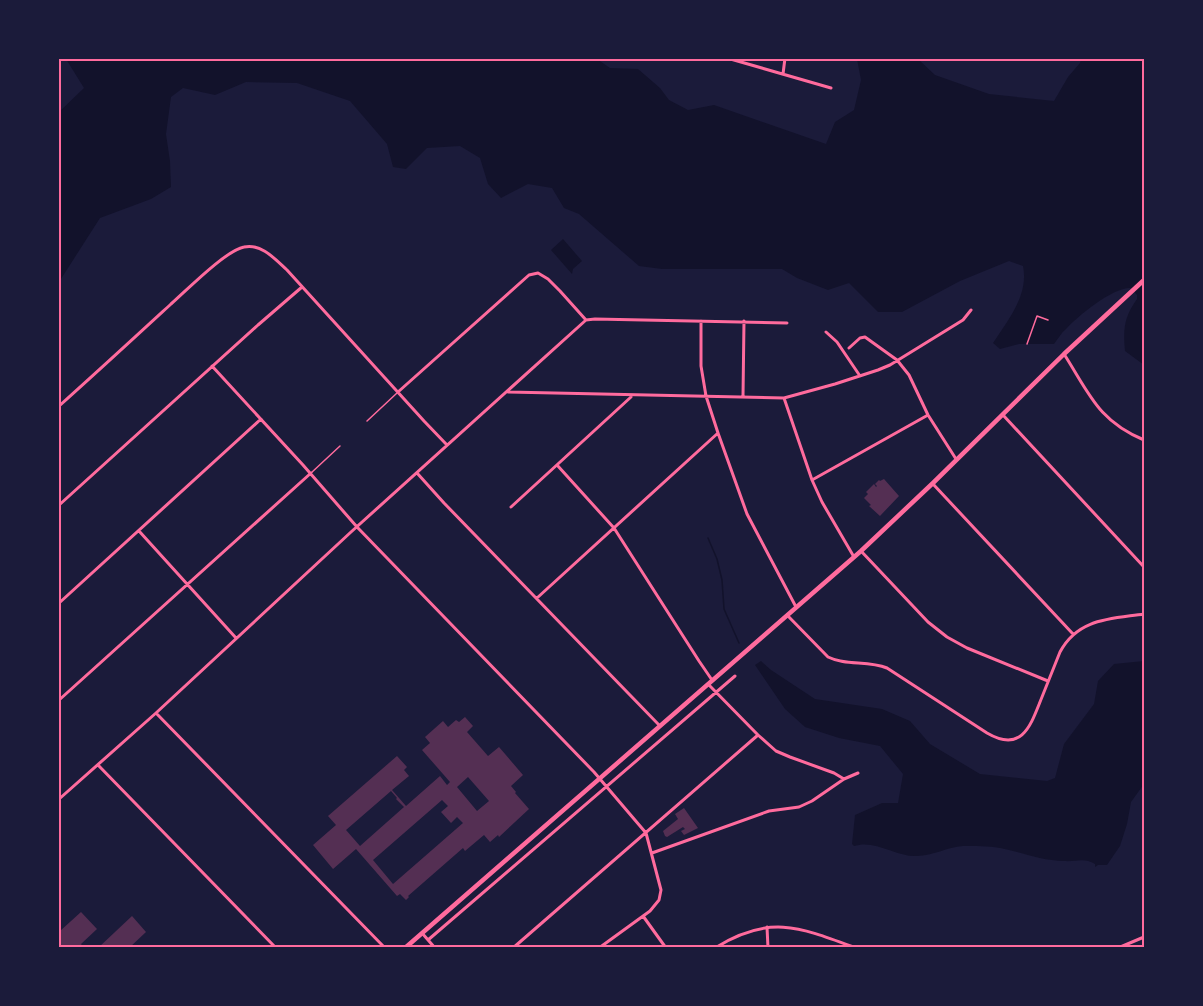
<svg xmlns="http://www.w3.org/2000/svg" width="1203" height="1006" viewBox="0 0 1203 1006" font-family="Quicksand,sans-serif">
<rect width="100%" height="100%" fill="#1b1b3a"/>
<path fill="#12122b" d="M66 59H597L610 68 638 69 660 88 669 100 688 110 714 105 826 144 835 122 854 110 861 80 857 59H918L935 75 989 94 1054 101 1068 77 1080 63 1081 59H1144V365L1125 351C1123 329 1124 317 1137 299V295L1131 288C1113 287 1078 316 1066 329 1061 333 1058 339 1054 344H1019L1000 349 993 343C1008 320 1029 295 1023 266L1009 261 960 281 902 312H878L849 283 828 290 797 278 782 269H662L639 266 579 214 564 208 552 188 528 184 501 198 488 184 480 158 460 146 427 148 406 169 393 167 387 144 350 101 297 83 246 82 215 95 183 88 171 97 166 134 170 161 171 187 151 199 100 218 59 282V112L84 88Z
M563 239 582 261 573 269 572 274 551 250Z
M761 661 771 670 815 699 882 709 910 721 930 744 980 774 1047 781 1055 778 1064 744 1094 704 1098 681 1114 664 1144 661V784L1131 802 1127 824 1120 846 1107 865H1098L1095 867V864C1084 857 1076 862 1064 861 1042 861 1021 852 1000 848 988 846 974 846 963 846 947 847 933 856 917 856 896 857 875 839 854 846L852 844 855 815 882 803H898L903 774 880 746 839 738 805 727 785 709 755 665Z"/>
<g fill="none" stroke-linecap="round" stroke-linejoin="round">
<path stroke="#12122b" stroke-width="1.5" d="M708 538 717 559 722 580 724 609 739 643"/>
</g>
<path fill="#542f53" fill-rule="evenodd" d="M884 479 899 496 880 516 869 506 871 505 864 498 868 494 866 492 874 484 876 487 877 486 875 484 879 480 880 481Z
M465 717 473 726 467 732 488 756 499 747 523 775 511 786 516 792 515 793 529 809 499 837 498 835 490 842 484 835 465 851 463 848 408 896 409 897 406 900 400 894 397 896 356 849 333 869 313 845 336 825 328 816 397 756 407 767 404 770 409 776 392 790 406 806 440 776 447 785 450 782 422 750 430 743 425 737 443 721 448 727 456 720 459 722ZM468 777 489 801 477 811 457 787ZM391 791 397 798 396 799 404 807 360 846 346 830ZM442 800 448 806 441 812 451 823 457 817 463 823 393 884 373 860Z
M684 808 698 828 684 835 681 831 685 829 683 827 667 837 665 836 663 831 678 819 675 814Z
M81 912 97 929 81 944 84 948H63L58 943V936L60 935 58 929 60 931Z
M132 916 146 932 129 948H98Z"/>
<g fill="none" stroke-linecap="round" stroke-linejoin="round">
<path stroke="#ff6b9d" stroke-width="1.5" d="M1027 344 1037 316 1048 320"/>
<path stroke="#ff6b9d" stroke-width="1.5" d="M367 421 397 393
M311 473 340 446"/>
<path stroke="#ff6b9d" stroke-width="3" d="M727 58 831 88
M783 74 785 58
M586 320 595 319 787 323
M701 321V366L706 396 718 433 747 514 796 607
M826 332 837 342 860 376
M849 348 860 338 865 337 897 360 909 375 928 415 956 459
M1064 354C1089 393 1098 421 1144 440
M212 366 303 465 357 527 594 772 646 833 661 890 659 900 650 911 599 948
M398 392 529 275 538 273 548 279 560 291 586 320
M508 392 784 398 835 384 878 370 890 365 963 320 971 310
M743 396 744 321
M784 398 812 480 822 502 854 557
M58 407C96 373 134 338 171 304 187 290 225 251 244 247 261 243 275 259 287 270L424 421 447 445
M1003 415 1144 567
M557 465 614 528 699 661 712 680
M417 473 444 503 660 726
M812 480 928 415
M933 484 1073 634
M58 506 258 325 302 287
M511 507 631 397
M139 531 236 638
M861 551 928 622 947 637 967 648 1048 681
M537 598 718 433
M58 604 261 419
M787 615 828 657C846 666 868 660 887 668L987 733C1023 754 1031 724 1042 697 1048 682 1054 667 1060 652 1078 618 1111 619 1144 614
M708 684 758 735 776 751 790 757 834 773 844 779
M58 701 311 473
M156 713 385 948
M98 765 276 948
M58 800 156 713 351 532 586 320
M652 853 769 811 799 807 812 801 844 779 858 773
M643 916 666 948
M767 927 768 948
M422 933 435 948
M428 940 735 676
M513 948 758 735
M715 948C769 914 800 927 856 948
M1118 948 1144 937"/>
<path stroke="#ff6b9d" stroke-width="4.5" d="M405 948 861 551 933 483 1064 354 1144 280"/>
</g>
<rect width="1203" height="1006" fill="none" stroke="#1b1b3a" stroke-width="120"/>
<rect x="60" y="60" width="1083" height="886" fill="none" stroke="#ff6b9d" stroke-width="2"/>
</svg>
